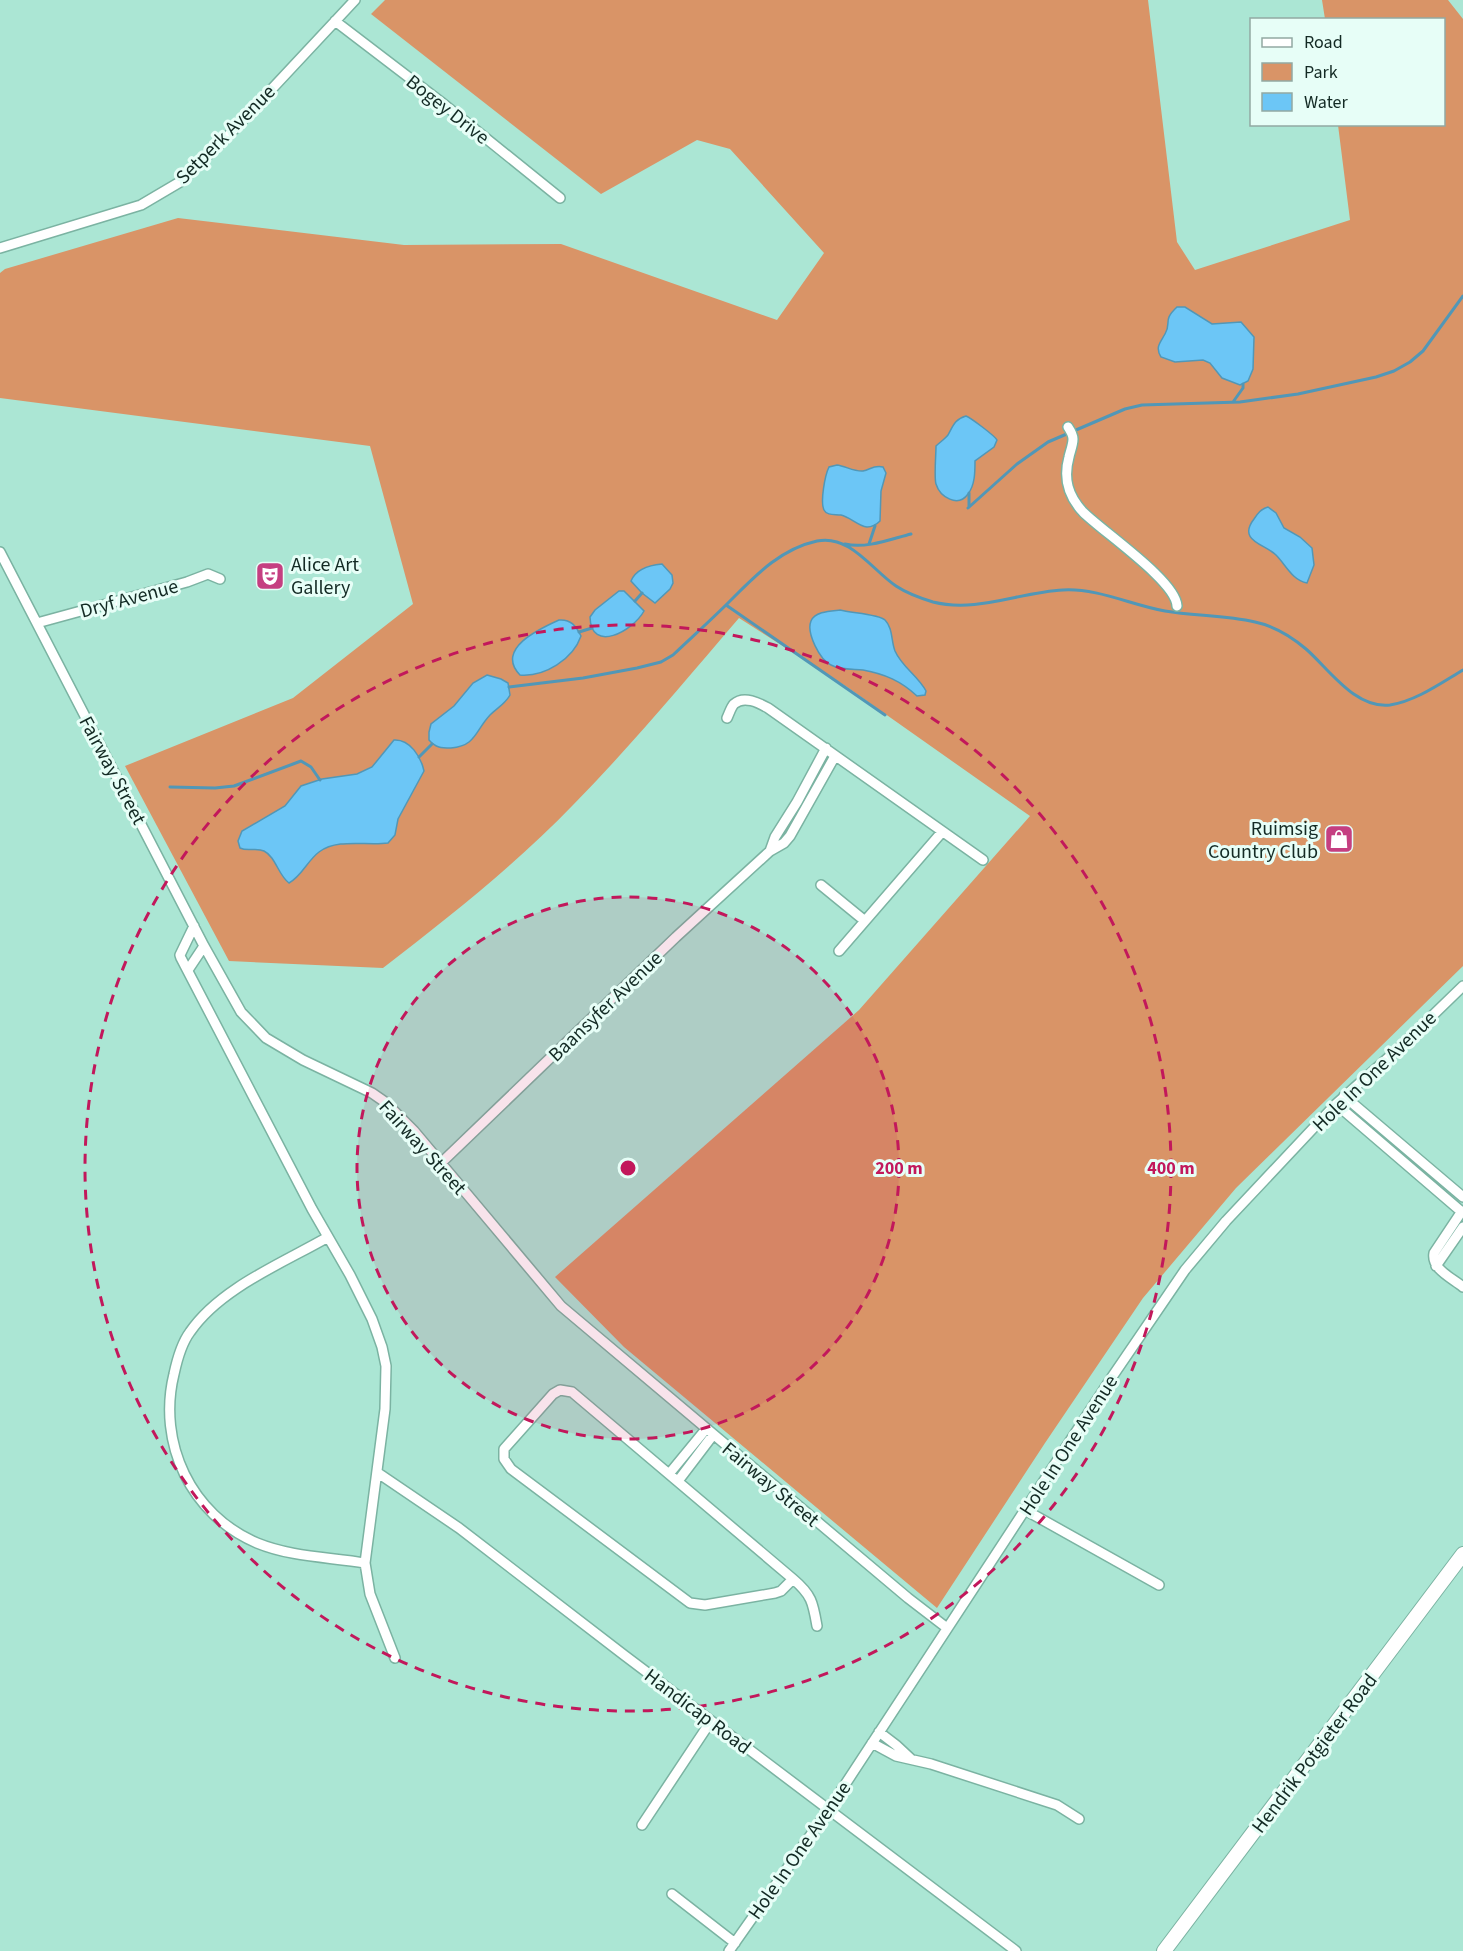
<svg xmlns="http://www.w3.org/2000/svg" width="1463" height="1951" viewBox="0 0 1463 1951" font-family="'Source Sans 3',sans-serif">
<rect width="100%" height="100%" fill="#abe6d4"/>
<path fill="#d99467" d="M385 0H1148L1177 242 1195 270 1350 220 1338 125 1444 124V20L1325 19 1322 0H1448L1463 19V966L1236 1188 1143 1298 1045 1443 937 1608 624 1347 555 1277 859 1010 1030 816 847 687 739 618C685 681 631 746 573 805 515 865 449 917 383 968L229 961 125 766 293 698 413 604 370 446 0 398V273L5 269 178 218 404 245 561 244 777 320 824 253 730 149 697 140 601 194 371 14Z"/>
<path fill="#6cc6f6" stroke="#5197b7" stroke-width="1.5" d="M1177 307H1185L1212 324 1241 322 1254 337 1253 369 1248 381 1240 385 1222 378 1210 363 1203 360 1175 362 1161 357C1155 347 1160 343 1165 334 1172 322 1162 321 1177 307Z
M966 416C971 418 995 436 997 440L994 447 975 461C975 472 975 485 968 494 958 508 940 497 936 484 934 478 936 454 936 446 940 442 945 439 948 435 953 426 955 419 966 416Z
M837 465C845 466 855 472 863 471 871 469 874 465 883 467L886 473 881 491 880 521C876 525 873 527 867 527 858 526 850 517 841 515 835 514 827 516 824 510 820 502 825 475 829 467Z
M1268 507 1276 513 1284 528 1300 537 1312 548 1314 565 1307 583C1292 580 1286 565 1276 555 1265 544 1237 541 1254 519 1258 513 1261 509 1268 507Z
M662 564 672 575 673 583 670 589 655 603 642 593 631 581C636 569 650 565 662 564Z
M619 591H624L644 611C633 631 591 654 590 617L595 610Z
M840 610C851 613 879 614 885 620 893 628 891 641 895 651 902 667 918 676 926 691L925 695 917 696C901 681 885 674 863 670 853 669 840 670 831 665 820 660 806 633 811 621 815 611 832 611 840 610Z
M559 620C571 619 576 626 581 636 573 659 545 677 520 675 495 649 539 629 559 620Z
M487 675 501 679 508 683 510 695C505 704 497 708 490 715 475 731 476 746 451 748 441 748 436 748 429 740V732L431 724 454 706 473 683Z
M394 740C410 739 421 757 424 771L398 819 395 835 388 843C366 846 338 838 319 852 307 861 302 876 289 883 278 875 276 857 264 851 256 847 248 852 240 848L238 841 242 831 285 806 301 786 322 779 357 774 372 767Z"/>
<g fill="none" stroke-linecap="round" stroke-linejoin="round">
<path stroke="#5197b7" stroke-width="3" d="M1233 402 1243 388V384
M969 493V506
M968 508 1017 464 1048 442 1125 409 1142 405 1240 402 1298 394 1376 377 1394 371 1410 362 1423 351 1463 296
M845 544C866 549 891 539 911 534
M869 544 875 526
M635 601 642 593
M726 605 885 715
M579 632 592 628
M509 687 583 678 637 668 661 662 673 655C692 637 711 620 729 602 755 576 780 549 817 541 850 534 872 570 896 586 908 594 920 598 933 602 977 613 1020 592 1063 590 1098 588 1131 605 1165 611 1194 616 1225 615 1255 622 1274 626 1291 636 1306 649 1329 669 1355 709 1390 705 1416 701 1441 683 1463 670
M419 757 432 744
M170 787 215 788 234 786 301 761 311 767 320 780"/>
<g stroke="#7bb3a2" stroke-width="12">
<path id="street" d="M335 21 441 102 560 198
M0 248 141 205 180 182 226 138 355 0
M1068 427C1070 430 1073 435 1073 439 1073 445 1070 452 1069 457 1063 479 1068 496 1083 512 1103 532 1176 581 1177 606
M0 552 204 946 241 1012 266 1038 303 1060 372 1093 385 1102 414 1131 561 1306 908 1598 947 1628
M37 623 187 582 208 574 220 579
M727 718C729 714 731 707 734 704 744 695 759 703 768 708L983 860
M770 851 775 837 797 802 826 748
M821 885 865 921
M194 926 180 955 181 958 312 1209 350 1275 372 1319 382 1347 386 1366 385 1409 365 1563 370 1594 395 1658
M839 951 942 832
M188 970 204 946
M1344 1096 1463 1197
M1336 1104 1463 1213
M441 1163 676 937 770 851 784 843 790 836 835 756
M1462 1211 1434 1253C1431 1269 1452 1278 1463 1287
M328 1237C283 1263 220 1288 190 1332 181 1344 177 1360 174 1374 157 1443 191 1515 257 1543 291 1557 329 1557 365 1563
M1436 1266 1463 1227
M560 1390 572 1392 793 1579 781 1591 775 1593 705 1605 690 1603 511 1469 504 1459V1449L553 1394Z
M378 1473 459 1528 624 1655 1016 1951
M669 1474 706 1429
M678 1481 713 1435
M1025 1510 1159 1585
M793 1579C812 1595 813 1603 817 1626
M879 1732 896 1745 911 1759
M872 1743 896 1756 931 1764 1057 1805 1079 1819
M642 1825 711 1721
M672 1894 735 1943
M729 1951 829 1809 1112 1377 1185 1270 1226 1221 1336 1104 1398 1049 1463 986"/>
</g>
<g stroke="#7bb3a2" stroke-width="16">
<path id="secondary" d="M1164 1951 1463 1554"/>
</g>
<use href="#street" stroke="#fff" stroke-width="9"/>
<use href="#secondary" stroke="#fff" stroke-width="14"/>
</g>
<circle cx="628" cy="1168" r="271" fill="#c2185b" fill-opacity=".12"/>
<g fill="none" stroke="#c2185b" stroke-width="3" stroke-dasharray="10 8">
<circle cx="628" cy="1168" r="271"/>
<circle cx="628" cy="1168" r="543"/>
</g>
<defs>
<g id="theatre-square" transform="scale(1.5)"><rect x="-9" y="-9" width="18" height="18" rx="4" fill="#c53f81" stroke="#e7fef7"/><path d="M-5-5.5Q0-4 5-5.5V0Q5 5 0 6Q-5 5-5 0ZM-3.3-2.5H-1v1.5H-3.3ZM1-2.5H3.3v1.5H1ZM-2.8 1Q0 5.5 2.8 1Z" fill="#fff"/></g>
<g id="shop-square" transform="scale(1.5)"><rect x="-9" y="-9" width="18" height="18" rx="4" fill="#c53f81" stroke="#e7fef7"/><path d="M-5-2.5h2.3a2.7 3.5 0 0 1 5.4 0H5L5.5 6h-11ZM-1.5-2.5h3a1.5 2.3 0 0 0-3 0Z" fill="#fff"/></g>
</defs>
<g fill-rule="evenodd">
<use href="#theatre-square" x="270" y="576"/>
<use href="#shop-square" x="1339" y="839"/>
</g>
<g text-anchor="middle" stroke-width="6" stroke-linejoin="round" paint-order="stroke">
<g font-size="20" fill="#132a24" stroke="#e7fef7">
<text transform="translate(448 109) rotate(38)" y="7">Bogey Drive</text>
<text transform="translate(225 134) rotate(-45)" y="7">Setperk Avenue</text>
<text transform="translate(129 598) rotate(-15)" y="7">Dryf Avenue</text>
<text transform="translate(113 770) rotate(62)" y="7">Fairway Street</text>
<text transform="translate(605 1006) rotate(-44)" y="7">Baansyfer Avenue</text>
<text transform="translate(1374 1071) rotate(-44)" y="7">Hole In One Avenue</text>
<text transform="translate(423 1147) rotate(48)" y="7">Fairway Street</text>
<text transform="translate(1068 1445) rotate(-57)" y="7">Hole In One Avenue</text>
<text transform="translate(771 1484) rotate(40)" y="7">Fairway Street</text>
<text transform="translate(698 1711) rotate(37)" y="7">Handicap Road</text>
<text transform="translate(1314 1753) rotate(-53)" y="7">Hendrik Potgieter Road</text>
<text transform="translate(799 1850) rotate(-55)" y="7">Hole In One Avenue</text>
</g>
<g font-size="20" fill="#132a24" stroke="#e7fef7" text-anchor="start">
<text x="291" y="571">Alice Art<tspan x="291" dy="23">Gallery</tspan></text>
<text x="1318" y="835" text-anchor="end">Ruimsig<tspan x="1318" dy="23">Country Club</tspan></text>
</g>
</g>
<circle cx="628" cy="1168" r="9" fill="#c2185b" stroke="#e7fef7" stroke-width="3"/>
<g font-size="18" text-anchor="middle" font-weight="bold" fill="#c2185b" stroke="#e7fef7" stroke-width="6" stroke-linejoin="round" paint-order="stroke">
<text x="899" y="1174">200 m</text>
<text x="1171" y="1174">400 m</text>
</g>
<rect x="1250" y="18" width="195" height="108" fill="#e7fef7" stroke="#92a9a3" stroke-width="1.5"/>
<rect x="1262" y="38" width="30" height="9" fill="#ffffff" stroke="#92a9a3" stroke-width="1.5"/>
<text x="1304" y="48" font-size="18" fill="#132a24">Road</text>
<rect x="1262" y="63" width="30" height="18" fill="#d99467" stroke="#92a9a3" stroke-width="1.5"/>
<text x="1304" y="78" font-size="18" fill="#132a24">Park</text>
<rect x="1262" y="93" width="30" height="18" fill="#6cc6f6" stroke="#92a9a3" stroke-width="1.5"/>
<text x="1304" y="108" font-size="18" fill="#132a24">Water</text>
</svg>
